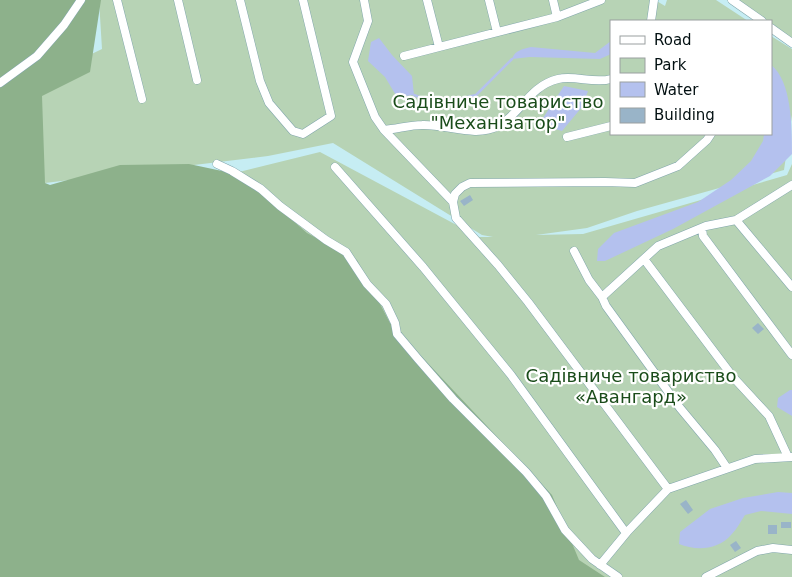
<svg xmlns="http://www.w3.org/2000/svg" width="792" height="577" viewBox="0 0 792 577" font-family="'DejaVu Sans',sans-serif">
<rect width="100%" height="100%" fill="#c6edf3"/>
<path fill="#b7d3b5" d="M99 0H655L665 6 667 0H716L748 21H611V134H771V36L792 49V115L784 170 637 211 587 228 536 235 583 234 787 175 792 164V577H599L578 564 215 178 320 152 479 237H493L482 235 333 143 268 156 45 183 25 86 102 49Z
M727 0H792V42L771 28V21H760Z"/>
<path fill="#8db18b" d="M0 0H101L90 72 42 96 45 183 50 185 120 165 189 164 241 175 307 233 357 260 390 323 552 495 579 560 605 577H0Z"/>
<path fill="#b4c1ee" d="M379 38 392 55 412 76 414 95 397 97 385 77 368 61 371 42Z
M611 41V54L600 59 530 57 512 59C515 50 523 49 531 47L595 53Z
M771 65C792 81 792 128 792 154L770 176 673 229 605 261H597L598 249 614 233 698 202 731 180 751 161 763 141 764 134H771Z
M564 86 588 91 582 107 562 131 552 128 543 118Z
M790 390H792V416L777 407 778 398Z
M778 492 792 493V514L761 511 745 515C741 521 737 529 731 535 718 550 696 551 679 544L680 532 710 509 743 498Z"/>
<g fill="none" stroke-linecap="round" stroke-linejoin="round">
<path stroke="#b4c1ee" stroke-width="2.5" d="M414 95 438 104 476 95 512 59"/>
</g>
<path fill="#99b4c8" d="M470 195 473 200 464 206 460 201Z
M758 323 764 329 758 334 752 328Z
M686 500 693 510 688 514 680 504Z
M781 522H791V528H781Z
M768 525H777V534H768Z
M736 541 741 548 735 552 730 545Z"/>
<g fill="none" stroke-linecap="round" stroke-linejoin="round">
<g stroke="#81a6ac" stroke-width="9">
<path id="minor" d="M117 0 142 99
M178 0 197 80
M240 0 260 81 269 103 293 131 303 134 331 116 303 0
M364 0 368 21 353 62 375 117 384 130C397 129 410 125 422 125 446 124 476 138 498 126 521 114 529 86 558 79 575 75 594 84 611 79
M427 0 439 47
M489 0 497 32
M553 0 557 17
M732 0 762 21
M651 21 654 0
M771 28 792 43
M404 56 557 17 601 0
M0 83 37 56 64 25 81 0
M384 130 453 202
M567 137 611 126
M217 164 232 171 261 189 280 206 326 240 346 252 367 284 386 304 395 323 397 334 418 359 453 399 526 472 546 496 565 530 592 559 618 577
M335 167 423 267 511 375 626 533
M736 220 792 287
M702 228 703 236 792 355
M574 251 589 280 602 297
M644 259 733 377 769 416 788 457
M727 468 715 450 680 408 606 306 602 297 658 246 706 226 736 220 792 185
M668 489 528 302 498 265 456 218 453 202 455 194 462 187 470 183 605 182 635 183 678 166 707 140 711 134
M600 565 628 531 668 489 755 459 792 457
M706 577 757 551 773 548 792 550"/>
</g>
<use href="#minor" stroke="#fff" stroke-width="8"/>
</g>
<g text-anchor="middle" stroke-width="4.5" stroke-linejoin="round" paint-order="stroke">
<g font-size="18" fill="#1a4c1a" stroke="#fff">
<text x="498" y="108">Садівниче товариство<tspan x="498" dy="21">"Механізатор"</tspan></text>
<text x="631" y="382">Садівниче товариство<tspan x="631" dy="21">«Авангард»</tspan></text>
</g>
</g>
<rect x="610" y="20" width="162" height="115" fill="#ffffff" stroke="#9a9fa0"/>
<rect x="620" y="36" width="25" height="8" fill="#ffffff" stroke="#9a9fa0"/>
<text x="654" y="45" font-size="15" fill="#031012">Road</text>
<rect x="620" y="58" width="25" height="15" fill="#b7d3b5" stroke="#9a9fa0"/>
<text x="654" y="70" font-size="15" fill="#031012">Park</text>
<rect x="620" y="82" width="25" height="15" fill="#b4c1ee" stroke="#9a9fa0"/>
<text x="654" y="95" font-size="15" fill="#031012">Water</text>
<rect x="620" y="108" width="25" height="15" fill="#99b4c8" stroke="#9a9fa0"/>
<text x="654" y="120" font-size="15" fill="#031012">Building</text>
</svg>
